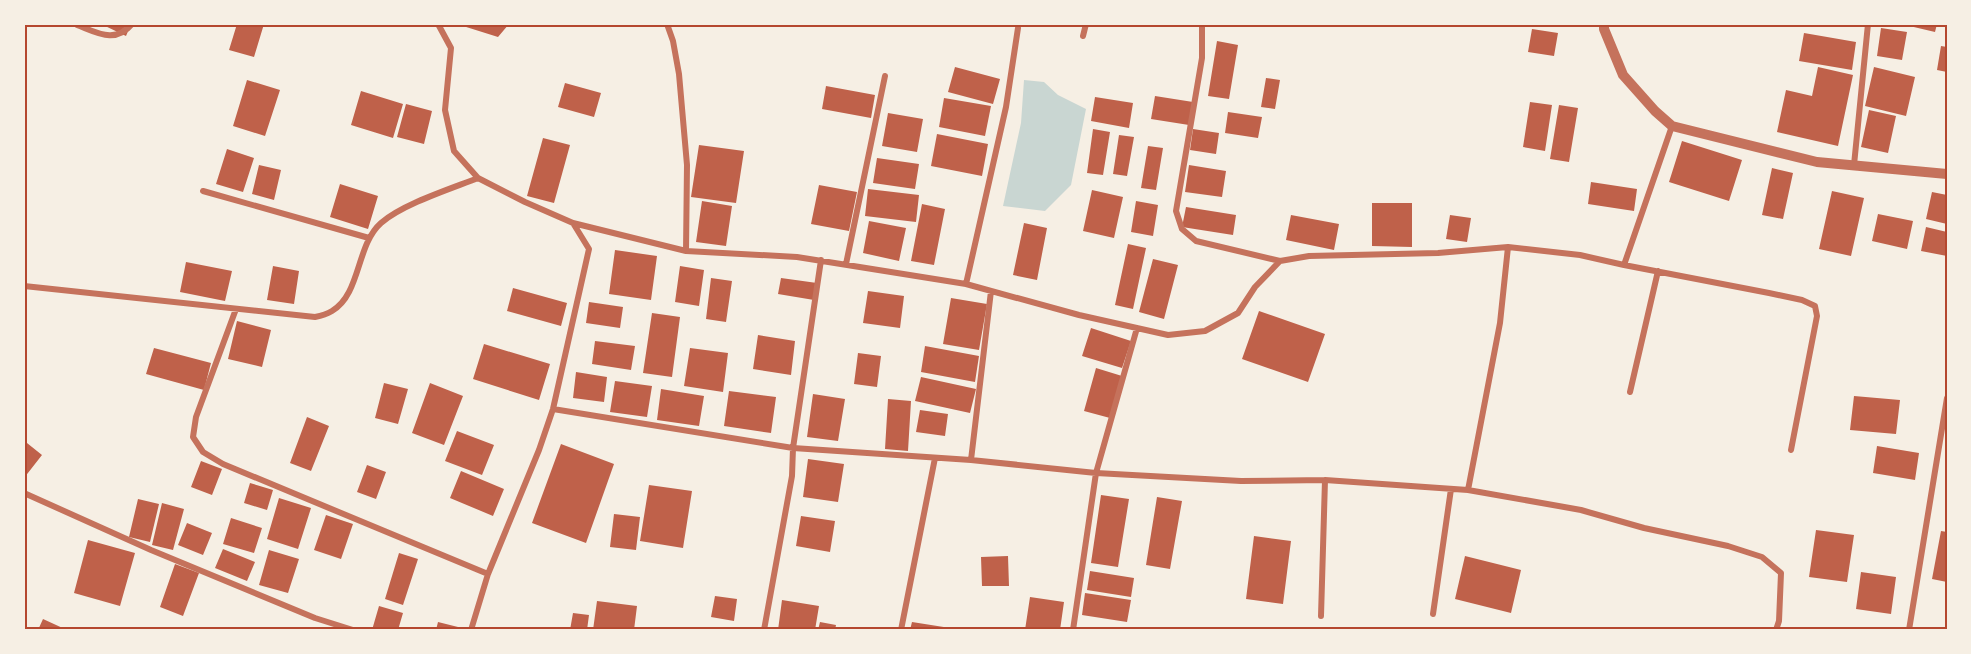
<svg xmlns="http://www.w3.org/2000/svg" width="1971" height="654" viewBox="0 0 1971 654" font-family="'PT Sans Narrow',sans-serif">
<rect width="100%" height="100%" fill="#f6efe4"/>
<path fill="#c9d6d2" d="M1024 80 1044 82 1058 95 1086 109 1071 185 1045 211 1003 206 1021 123Z"/>
<path fill="#bf614a" d="M101 24H131L126 36Z
M237 24H264L254 57 229 50Z
M464 24H509L498 37 463 26Z
M1901 24H1937L1935 32Z
M1881 28 1907 32 1902 60 1877 56Z
M1532 29 1558 33 1554 56 1528 52Z
M1804 33 1856 42 1852 70 1799 61Z
M1217 41 1238 45 1229 99 1208 96Z
M1941 46 1947 47V72L1937 70Z
M955 67 1000 79 993 104 948 92Z
M1818 67 1853 75 1838 146 1777 132 1786 90 1812 96Z
M1874 67 1915 77 1906 116 1865 106Z
M1266 78 1280 80 1275 109 1261 107Z
M247 80 280 90 265 136 233 126Z
M565 83 601 93 594 117 558 107Z
M826 86 875 95 871 118 822 109Z
M361 91 403 104 393 138 351 125Z
M1155 96 1193 102 1189 125 1151 119Z
M1095 97 1133 103 1129 128 1091 121Z
M944 98 991 106 985 136 939 127Z
M1530 102 1552 105 1545 151 1523 147Z
M406 104 432 111 424 144 397 137Z
M1559 105 1578 108 1569 162 1550 159Z
M1869 110 1896 116 1888 153 1861 147Z
M1228 112 1262 117 1258 138 1225 133Z
M888 113 923 119 917 152 882 146Z
M1093 129 1110 132 1103 175 1087 173Z
M1193 129 1219 133 1216 154 1190 150Z
M937 134 988 144 982 176 931 166Z
M1119 135 1134 137 1127 176 1113 174Z
M543 138 570 145 554 203 527 196Z
M1682 141 1742 160 1729 201 1669 182Z
M699 145 744 151 736 203 691 197Z
M1148 146 1163 148 1156 190 1141 188Z
M227 149 254 158 243 192 216 184Z
M877 158 919 164 915 189 873 183Z
M259 165 281 170 274 200 252 194Z
M1189 165 1226 171 1222 197 1185 192Z
M1772 168 1793 173 1783 219 1762 215Z
M1591 182 1637 189 1634 211 1588 204Z
M340 184 378 196 368 229 330 217Z
M819 185 857 192 849 231 811 224Z
M868 189 919 195 916 222 865 216Z
M1092 190 1123 197 1114 238 1083 231Z
M1832 191 1864 198 1851 256 1819 249Z
M1932 192 1947 195V224L1926 219Z
M702 201 732 206 726 246 696 242Z
M1136 201 1158 205 1153 236 1131 232Z
M1372 203H1412V247L1372 246Z
M922 204 945 209 934 265 911 261Z
M1186 207 1236 215 1233 235 1182 227Z
M1878 214 1913 221 1907 249 1872 241Z
M1291 215 1339 224 1334 250 1286 240Z
M1450 215 1471 218 1467 242 1446 239Z
M869 221 906 228 899 261 863 253Z
M1024 223 1047 228 1037 280 1013 275Z
M1926 227 1947 232V256L1921 251Z
M1128 244 1146 248 1133 309 1115 305Z
M615 250 657 256 651 300 609 294Z
M1153 259 1178 265 1164 319 1139 312Z
M186 262 232 271 225 301 180 292Z
M273 266 299 271 294 304 267 300Z
M680 266 704 270 699 306 675 302Z
M711 278 732 281 726 322 706 319Z
M781 278 817 283 814 300 778 294Z
M513 288 567 303 561 326 507 311Z
M868 291 904 296 900 328 863 323Z
M951 298 987 304 979 350 943 344Z
M589 302 623 307 620 328 586 323Z
M1259 311 1325 334 1308 382 1242 359Z
M652 313 680 317 672 377 643 373Z
M237 321 271 330 262 367 228 359Z
M1091 328 1131 341 1122 368 1082 356Z
M758 335 795 341 791 375 753 369Z
M595 341 635 346 631 370 592 364Z
M484 344 550 364 539 400 473 379Z
M925 346 979 356 975 382 921 372Z
M154 348 211 363 204 390 146 374Z
M690 348 728 353 723 392 684 386Z
M858 353 881 356 877 387 854 384Z
M1096 368 1122 376 1110 418 1084 411Z
M576 372 607 377 604 402 573 398Z
M921 377 976 389 970 413 915 401Z
M615 381 652 386 647 417 610 412Z
M384 383 408 389 398 424 375 418Z
M430 383 463 396 444 445 412 433Z
M661 389 704 396 699 426 657 420Z
M729 391 776 397 771 433 724 426Z
M813 394 845 399 838 441 807 437Z
M1854 396 1900 400 1896 434 1850 430Z
M888 399 911 401 908 451 885 449Z
M920 410 948 414 945 436 916 432Z
M307 417 329 426 311 471 290 463Z
M457 431 494 445 482 475 445 461Z
M27 443 42 455 24 478V446Z
M561 444 614 464 586 543 532 523Z
M1877 446 1919 453 1915 480 1873 473Z
M808 459 844 464 838 502 803 497Z
M201 461 222 469 212 495 191 487Z
M367 465 386 472 376 499 357 492Z
M461 471 504 489 493 516 450 498Z
M250 483 273 490 267 510 244 503Z
M649 485 692 491 683 548 640 541Z
M1101 495 1129 499 1118 567 1091 563Z
M1157 497 1182 501 1170 569 1146 565Z
M279 498 311 508 298 549 267 539Z
M138 499 159 504 150 542 129 537Z
M162 503 184 509 173 550 152 545Z
M614 514 640 517 636 550 610 547Z
M326 515 353 524 341 559 314 550Z
M801 516 835 521 830 552 796 546Z
M231 518 262 528 254 553 223 544Z
M187 523 212 533 203 555 178 545Z
M1816 530 1854 535 1847 582 1809 577Z
M1941 531 1947 532V582L1932 579Z
M1254 536 1291 541 1283 604 1246 599Z
M88 540 135 553 120 606 74 593Z
M223 549 255 562 247 581 215 568Z
M269 550 299 559 288 593 259 585Z
M399 553 418 559 403 605 385 599Z
M1008 556 1009 586H982L981 557Z
M1465 556 1521 570 1511 613 1455 599Z
M175 564 199 573 183 616 160 607Z
M1090 571 1134 578 1131 597 1087 590Z
M1861 572 1896 577 1891 614 1856 609Z
M1085 593 1131 600 1127 622 1082 615Z
M715 596 737 599 734 621 711 617Z
M1030 597 1064 602 1060 630H1025Z
M782 600 819 606 815 630H778Z
M597 601 637 606 634 630H593Z
M379 606 403 613 398 630H372Z
M573 613 589 615 587 630H570Z
M43 619 67 630H38Z
M438 622 458 627V630H436Z
M820 622 836 625 835 630H818Z
M912 622 950 628V630H910Z"/>
<g fill="none" stroke-linecap="round" stroke-linejoin="round">
<path stroke="#c5725c" stroke-width="6" d="M438 24 451 48 445 110 454 151 478 178 525 202 573 223 589 249 553 409 539 450 488 574 471 630
M667 24 673 41 679 74 687 165 686 251
M1202 24V58L1176 211 1182 229 1196 241 1280 261
M77 25C98 33 115 44 132 24
M1083 36 1086 24
M1854 165 1868 24
M203 191 369 238
M573 223 686 251 797 257 966 284 1079 315 1168 335 1205 331 1238 313 1255 287 1280 261 1309 256 1438 253 1508 247 1580 255 1624 265 1672 126
M821 260 793 448 971 460
M846 264 885 76
M1624 265 1769 293 1802 300 1815 306 1817 316 1791 450
M966 284 1006 107 1018 28
M24 286 315 317C320 316 327 314 332 311 361 294 356 245 381 223 403 204 450 189 478 178
M991 291 971 460 1096 473 1241 481 1325 480 1468 490 1500 323 1508 247
M236 309 196 417 193 437 203 452 223 464 488 574
M1630 392 1658 271
M553 409 793 448 792 476 764 630
M1468 490 1581 510 1644 528 1728 546 1762 557 1781 573 1779 621 1776 630
M24 493 151 550 315 618 353 630
M1433 614 1451 489
M1321 616 1325 480
M901 630 935 458
M1073 630 1096 473 1137 328
M1909 630 1947 398"/>
<path stroke="#c5725c" stroke-width="10" d="M1604 24V29L1623 75 1655 111 1672 126 1817 162 1947 174"/>
</g>
<rect width="1971" height="654" fill="none" stroke="#f6efe4" stroke-width="51"/>
<rect x="26" y="26" width="1920" height="602" fill="none" stroke="#b5482f" stroke-width="2"/>
</svg>
